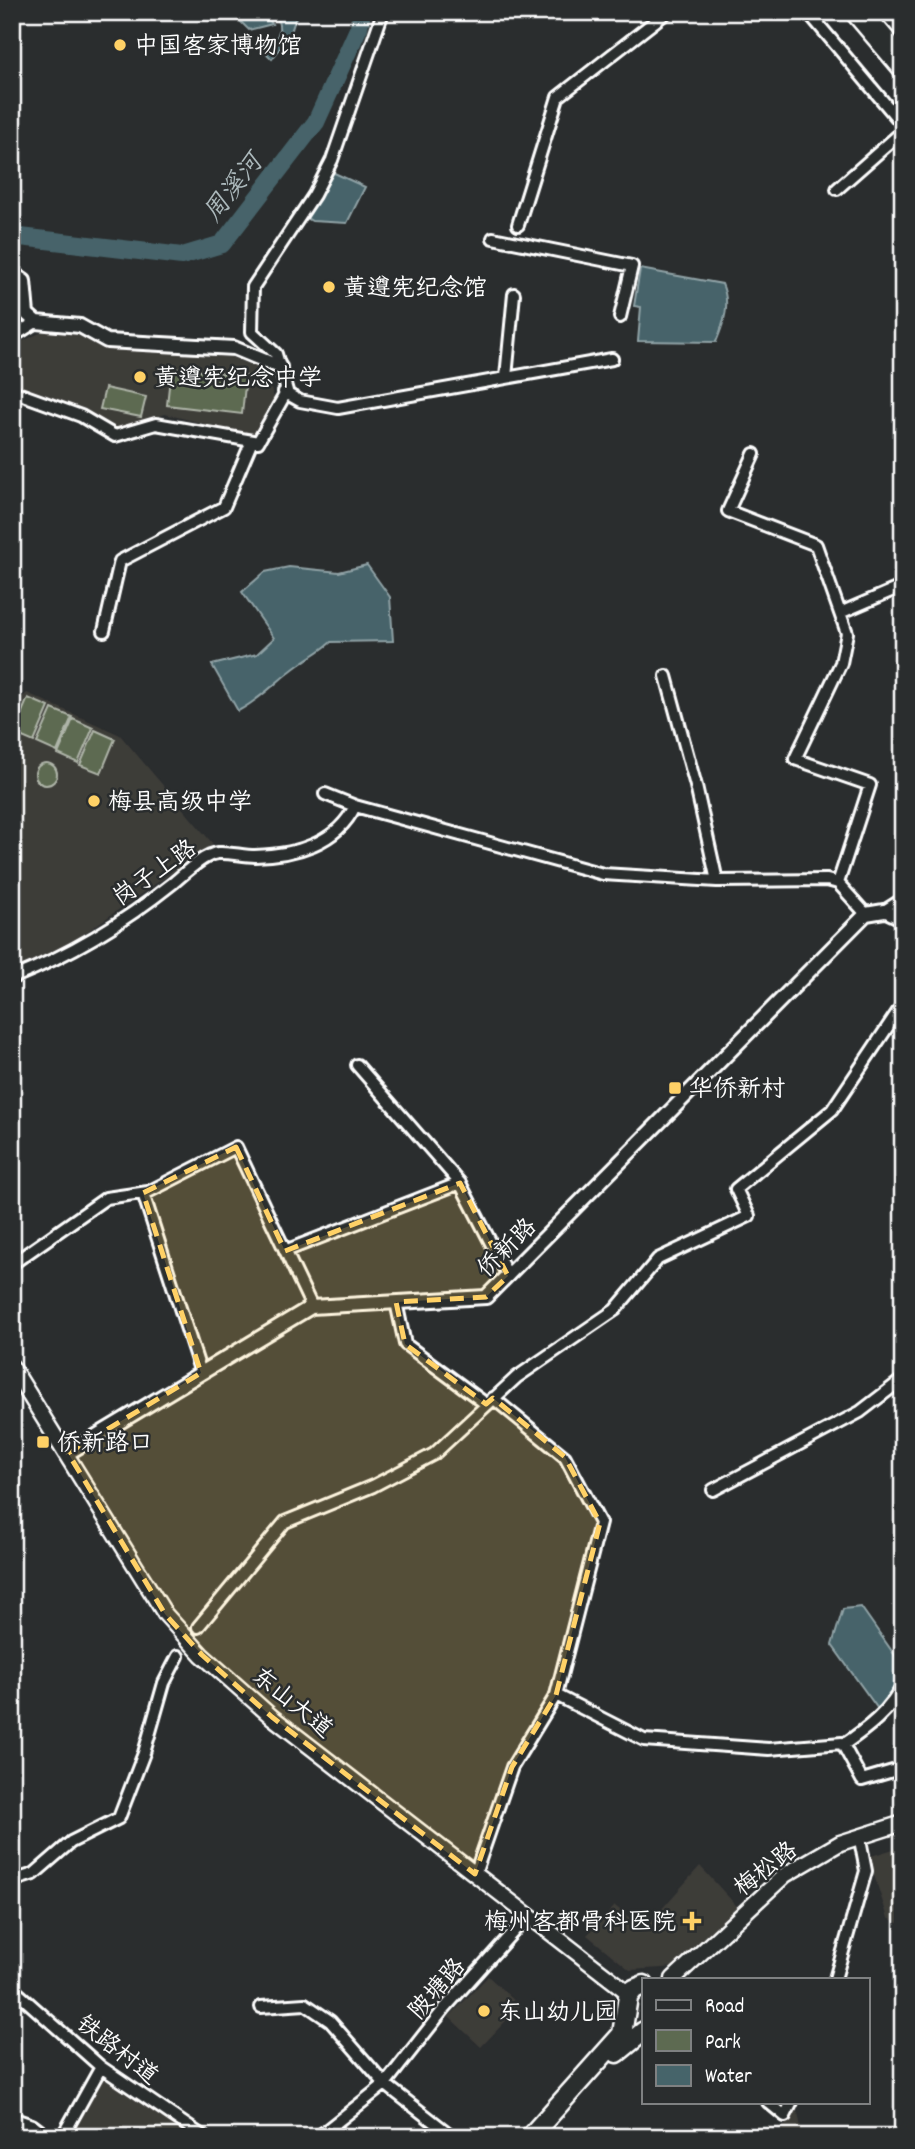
<svg xmlns="http://www.w3.org/2000/svg" width="915" height="2149" viewBox="0 0 915 2149" font-family="Dekko,'LXGW WenKai TC',sans-serif">
<rect width="100%" height="100%" fill="#2a2d2e"/>
<filter id="ink" filterUnits="userSpaceOnUse"><feTurbulence type="fractalNoise" baseFrequency=".0143" numOctaves="2"/><feDisplacementMap in="SourceGraphic" scale="14" xChannelSelector="R" yChannelSelector="G"/><feConvolveMatrix kernelMatrix="1 2 1 2 8 2 1 2 1" color-interpolation-filters="sRGB"/></filter>
<g filter="url(#ink)">
<path fill="#3e3c39" d="M57 325 91 337 105 348 231 357 264 370 276 403 253 436 165 414 124 428 106 427 85 409 12 384V346Z
M27 693 120 735 213 844 52 956 12 973V706Z
M903 1846V1925L888 1918 868 1857Z
M700 1866 744 1914 677 1967 630 1970 587 1935 615 1906 644 1929Z
M488 1976 520 2006 481 2047 449 2017Z
M100 2072 190 2137H66Z
M797 2108 803 2137H777Z"/>
<path fill="#5d6a51" stroke="#aeb4a8" stroke-width="2" d="M171 368 246 376 242 414 167 405Z
M105 388 146 397 141 417 100 409Z
M28 698 49 707 34 742 13 733Z
M52 709 72 717 57 752 37 743Z
M73 719 93 728 78 763 58 754Z
M95 730 115 739 101 773 80 765Z
M35 774a11 11 0 1 1 22 0a11 11 0 1 1-22 0Z"/>
<path fill="#46646a" stroke="#90a2a6" stroke-width="2" d="M225 12H265L272 24 249 30 238 19 228 20Z
M274 12 297 14 290 35 272 59 266 53C277 38 285 31 274 12Z
M330 171 365 187 347 223 312 221 305 217Z
M640 269 722 284C731 304 724 323 716 342L638 341 641 307 634 306Z
M367 565 390 597 393 641 331 642C321 651 311 656 300 664 278 679 263 698 238 711L212 665 257 654 274 638 242 592 265 572 289 567 339 572Z
M861 1607 903 1667 897 1683 878 1709 832 1645 843 1609Z"/>
<g fill="none" stroke-linecap="round" stroke-linejoin="round">
<path stroke="#46646a" stroke-width="18" d="M12 236 182 256 222 244 316 122 359 27 362 12"/>
<g stroke="#fff" stroke-width="16">
<path id="minor" d="M808 12 903 125
M837 189 903 131
M518 225 558 97 667 12
M493 238 632 266 620 317
M12 337 36 322
M506 377 514 294
M12 391 81 416 115 436 156 424 258 442 287 391 276 354 252 332 253 287 314 195 332 160 383 12
M284 392 300 401 338 408 612 359
M754 454 728 511 816 545 847 633 841 663 795 759 870 785 838 883
M840 613 903 586
M104 631 120 561 224 507 252 441
M666 676 696 786 717 881
M325 794 355 806 603 874 717 881 827 880 838 883 866 914
M903 899 884 911 903 920
M12 978C72 954 123 923 173 883 184 874 204 854 218 853 229 852 243 856 255 856 294 855 337 844 355 806
M357 1065 460 1183 508 1276
M143 1193 201 1373
M285 1251 460 1183
M12 1264 106 1198 148 1192 236 1147 312 1307
M396 1302 405 1344 486 1404
M713 1490 860 1412 903 1379
M198 1627 285 1522 373 1486 434 1454 517 1377 615 1310 658 1259 749 1216 736 1189 832 1110 903 1004
M556 1695 644 1740 769 1749 842 1743 862 1780 903 1768
M843 1745C865 1730 892 1710 903 1684
M475 1874 512 1767 556 1695 600 1523 565 1457 493 1398
M12 1881 34 1874 71 1842 119 1818 144 1753 164 1683 178 1656
M835 1979 866 1871 861 1845
M12 1988 101 2067 204 2137
M261 2007 305 2004 330 2021 385 2084 453 2137
M768 2102 785 2116 792 2102
M12 2118 32 2125 48 2137
M62 2137 101 2067
M318 2137 385 2084 444 2009 522 1922"/>
</g>
<g stroke="#fff" stroke-width="18">
<path id="tertiary" d="M12 273 24 281 27 314 36 322 80 326 107 341 234 348 280 367
M68 1453 311 1307 486 1297 866 914 884 911"/>
</g>
<g stroke="#fff" stroke-width="19">
<path id="secondary" d="M852 12 903 72
M865 12 903 57
M12 1367 165 1614 202 1655 272 1717 630 1994
M673 1979 785 1875 840 1843 903 1823"/>
</g>
<g stroke="#fff" stroke-width="23">
<path id="trunk" d="M617 2053 644 2031
M530 2137 622 2034 628 1997 634 1989 644 1985"/>
</g>
<use href="#minor" stroke="#2a2d2e" stroke-width="10"/>
<use href="#tertiary" stroke="#2a2d2e" stroke-width="12"/>
<use href="#secondary" stroke="#2a2d2e" stroke-width="14"/>
<use href="#trunk" stroke="#2a2d2e" stroke-width="18"/>
</g>
</g>
<path fill="#ffd166" fill-opacity="0.2" stroke="#ffd166" stroke-width="5" stroke-dasharray="14 9" stroke-linejoin="round" d="M236 1147 285 1251 460 1183 508 1276 486 1297 396 1302 405 1344 486 1404 493 1398 565 1457 600 1523 556 1695 512 1767 475 1874 272 1717 202 1655 165 1614 68 1453 201 1373 143 1193Z"/>
<g fill="#ffd166" stroke="#2a2d2e" stroke-width="2.5">
<circle cx="120" cy="45" r="7"/>
<circle cx="329" cy="287" r="7"/>
<circle cx="140" cy="377" r="7"/>
<circle cx="94" cy="801" r="7"/>
<rect x="668" y="1081" width="14" height="14" rx="3.5"/>
<rect x="36" y="1435" width="14" height="14" rx="3.5"/>
<path d="M688.5 1910.5h7v7h7v7h-7v7h-7v-7h-7v-7h7z"/>
<circle cx="484" cy="2011" r="7"/>
</g>
<g text-anchor="middle" stroke-width="5" stroke-linejoin="round" paint-order="stroke">
<g font-size="24" fill="#fff" stroke="#2a2d2e" text-anchor="start">
<text x="134" y="53">中国客家博物馆</text>
<text x="343" y="295">黄遵宪纪念馆</text>
<text x="154" y="385">黄遵宪纪念中学</text>
<text x="108" y="809">梅县高级中学</text>
<text x="689" y="1096">华侨新村</text>
<text x="57" y="1450">侨新路口</text>
<text x="676" y="1929" text-anchor="end">梅州客都骨科医院</text>
<text x="498" y="2019">东山幼儿园</text>
</g>
<g font-size="24" fill="#fff" stroke="#2a2d2e">
<text transform="translate(154 872) rotate(-35)" y="8">岗子上路</text>
<text transform="translate(506 1247) rotate(-45)" y="8">侨新路</text>
<text transform="translate(293 1702) rotate(39)" y="8">东山大道</text>
<text transform="translate(765 1868) rotate(-38)" y="8">梅松路</text>
<text transform="translate(436 1988) rotate(-49)" y="8">陂塘路</text>
<text transform="translate(118 2049) rotate(38)" y="8">铁路村道</text>
</g>
<g font-size="26" font-style="italic" fill="#acb9bc" stroke="#2a2d2e">
<text transform="translate(232 187) rotate(-52)" y="9">周溪河</text>
</g>
</g>
<rect width="915" height="2149" fill="none" stroke="#2a2d2e" stroke-width="42"/>
<rect x="21" y="21" width="873" height="2107" fill="none" stroke="#fff" stroke-width="2.5" filter="url(#ink)"/>
<rect x="642" y="1978" width="228" height="126" fill="#2a2d2e" stroke="#7f8182" stroke-width="2"/>
<rect x="656" y="2000" width="35" height="10" fill="#2a2d2e" stroke="#7f8182" stroke-width="2"/>
<text x="705" y="2012" font-size="21" fill="#ffffff">Road</text>
<rect x="656" y="2030" width="35" height="21" fill="#5d6a51" stroke="#7f8182" stroke-width="2"/>
<text x="705" y="2048" font-size="21" fill="#ffffff">Park</text>
<rect x="656" y="2065" width="35" height="21" fill="#46646a" stroke="#7f8182" stroke-width="2"/>
<text x="705" y="2082" font-size="21" fill="#ffffff">Water</text>
</svg>
